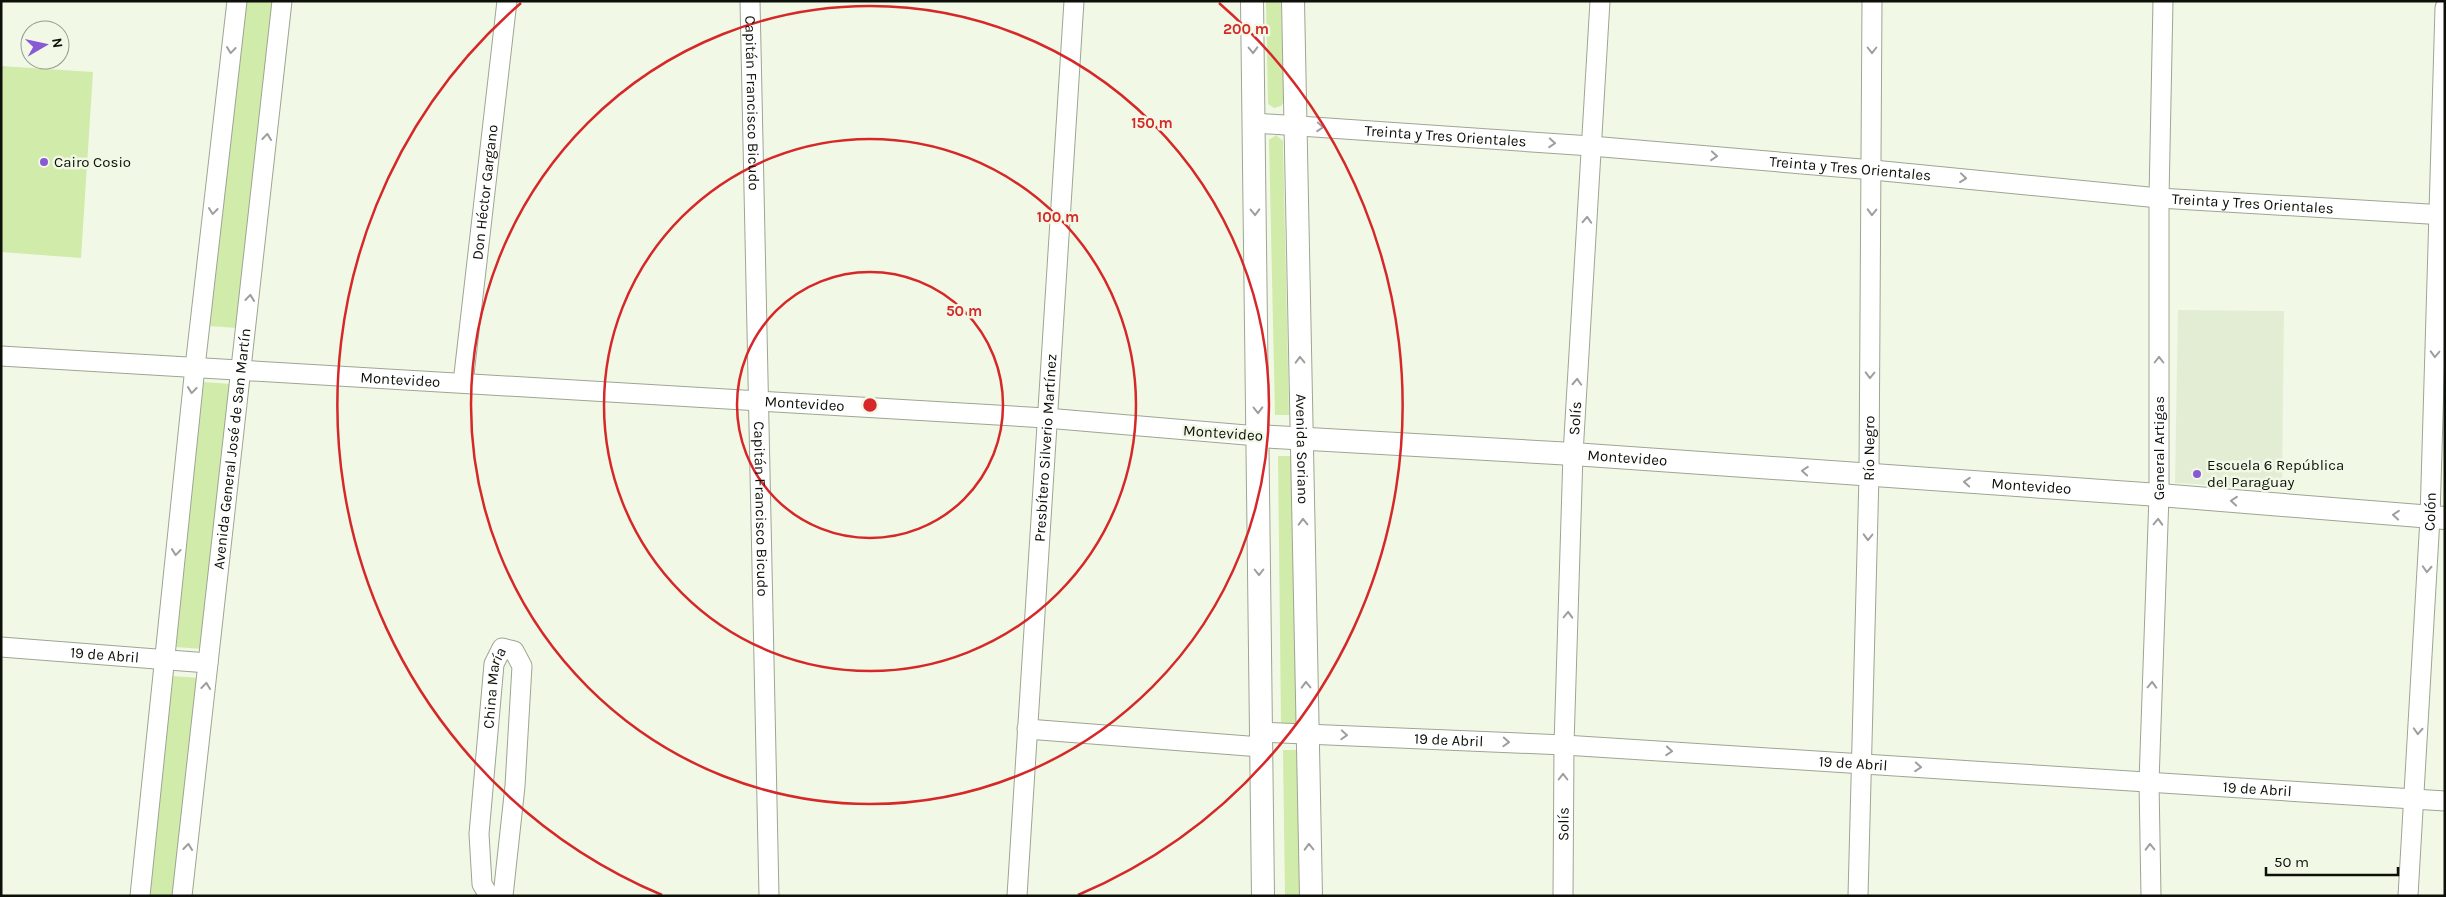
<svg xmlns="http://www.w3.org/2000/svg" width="2446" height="897" viewBox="0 0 2446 897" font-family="Karla,sans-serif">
<rect width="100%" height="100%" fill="#f1f9e6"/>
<path fill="#e3edd4" d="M2178 310 2284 311 2282 489 2175 483Z"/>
<path fill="#d1ebaa" d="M244 1H273L237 328 209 326Z
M1266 1H1281L1284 102 1281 106 1274 108 1268 104Z
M1 66 93 72 81 258 1 252Z
M1276 135 1283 141 1289 415H1275L1269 140Z
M203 382 231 384 203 649 175 647Z
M1278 456H1295L1298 723H1281Z
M172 676 200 678 176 896H148Z
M1283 750H1300L1302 896H1285Z"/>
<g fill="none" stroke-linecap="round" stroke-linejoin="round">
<g stroke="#9da593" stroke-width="21">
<g id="minor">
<path id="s1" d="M750 1 769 896"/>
<path id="s2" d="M1254 123 1591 146 1873 170 2159 198 2445 215"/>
<path id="s3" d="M1 356 1046 418 1258 436"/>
<path id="s4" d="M463 383 507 1"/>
<path id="s5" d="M1 647 208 663"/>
<path d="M1027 729 1261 747"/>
<path id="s6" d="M1260 732 1564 745 2445 801"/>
<path d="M140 896 195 367 237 1"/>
<path id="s7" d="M182 896 282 1"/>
<path id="s8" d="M489 896 482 884 479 834 494 664 502 648 514 651 522 666 515 786 503 896"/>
<path id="s9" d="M1017 896 1074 1"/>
<path id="s10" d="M1563 896 1564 745 1573 454 1600 1"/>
<path id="s11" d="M1858 896 1869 475 1872 1"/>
<path id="s12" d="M2151 896 2149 782 2159 495V198L2163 1"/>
<path id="s13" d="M2408 896 2430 518 2445 8"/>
</g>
</g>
<g stroke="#9da593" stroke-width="24">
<g id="tertiary">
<path d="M1252 1 1263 896"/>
<path id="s14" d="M1293 1 1311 896"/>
<path id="s15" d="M1258 436 1573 454 2159 495 2445 518"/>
</g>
</g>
<use href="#minor" stroke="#fff" stroke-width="19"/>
<use href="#tertiary" stroke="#fff" stroke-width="22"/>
</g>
<defs><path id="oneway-chevron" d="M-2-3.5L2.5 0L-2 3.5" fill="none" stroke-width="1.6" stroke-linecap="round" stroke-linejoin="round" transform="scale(1.25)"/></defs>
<g stroke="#9e9f9d">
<use href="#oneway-chevron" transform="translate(231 50) rotate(97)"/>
<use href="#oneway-chevron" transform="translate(1253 50) rotate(89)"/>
<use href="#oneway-chevron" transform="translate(1872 50) rotate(90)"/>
<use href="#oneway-chevron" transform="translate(1320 127) rotate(4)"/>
<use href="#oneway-chevron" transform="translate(267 137) rotate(-84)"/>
<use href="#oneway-chevron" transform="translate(1552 143) rotate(4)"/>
<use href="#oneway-chevron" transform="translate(1714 156) rotate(5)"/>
<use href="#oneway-chevron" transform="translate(1963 178) rotate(6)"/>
<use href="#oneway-chevron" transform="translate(213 211) rotate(97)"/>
<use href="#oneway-chevron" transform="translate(1255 212) rotate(89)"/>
<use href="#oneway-chevron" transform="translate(1872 212) rotate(91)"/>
<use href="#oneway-chevron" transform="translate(1587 220) rotate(-87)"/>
<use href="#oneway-chevron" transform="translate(250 298) rotate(-84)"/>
<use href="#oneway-chevron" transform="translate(2435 354) rotate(92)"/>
<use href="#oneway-chevron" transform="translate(1300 360) rotate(-91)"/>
<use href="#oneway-chevron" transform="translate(2159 360) rotate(-90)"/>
<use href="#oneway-chevron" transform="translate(1870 375) rotate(91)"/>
<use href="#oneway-chevron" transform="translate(1577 382) rotate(-87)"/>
<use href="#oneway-chevron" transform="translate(192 390) rotate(96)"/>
<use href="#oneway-chevron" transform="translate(1258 410) rotate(89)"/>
<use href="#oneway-chevron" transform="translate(1805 471) rotate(-176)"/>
<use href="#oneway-chevron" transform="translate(1967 482) rotate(-176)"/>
<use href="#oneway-chevron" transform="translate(2234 501) rotate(-175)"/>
<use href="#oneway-chevron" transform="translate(2396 515) rotate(-175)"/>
<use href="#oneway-chevron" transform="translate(1303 522) rotate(-91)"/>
<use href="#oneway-chevron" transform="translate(2158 522) rotate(-88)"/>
<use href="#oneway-chevron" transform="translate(1868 537) rotate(91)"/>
<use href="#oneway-chevron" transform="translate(176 552) rotate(96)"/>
<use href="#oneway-chevron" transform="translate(2427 569) rotate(93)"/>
<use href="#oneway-chevron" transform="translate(1259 572) rotate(90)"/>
<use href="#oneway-chevron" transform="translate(1568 615) rotate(-88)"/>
<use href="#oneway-chevron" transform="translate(1306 685) rotate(-91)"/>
<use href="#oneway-chevron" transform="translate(2152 685) rotate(-88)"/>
<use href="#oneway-chevron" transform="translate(206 686) rotate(-84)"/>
<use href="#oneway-chevron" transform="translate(2418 731) rotate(93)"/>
<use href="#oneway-chevron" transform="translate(1344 735) rotate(3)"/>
<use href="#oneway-chevron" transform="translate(1506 742) rotate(3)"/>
<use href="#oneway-chevron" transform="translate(1669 751) rotate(4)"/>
<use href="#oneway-chevron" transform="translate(1918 767) rotate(4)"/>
<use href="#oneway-chevron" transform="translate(1563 777) rotate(-90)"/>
<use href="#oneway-chevron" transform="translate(188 847) rotate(-84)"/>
<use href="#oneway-chevron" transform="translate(1309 847) rotate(-91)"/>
<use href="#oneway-chevron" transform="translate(2150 847) rotate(-91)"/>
</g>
<g fill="none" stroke="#d62828" stroke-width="2.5">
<circle cx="870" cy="405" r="133"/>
<circle cx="870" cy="405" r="266"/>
<circle cx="870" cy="405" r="399"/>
<path d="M662 895A532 532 0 0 1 521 3M1219 3A532 532 0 0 1 1078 895"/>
</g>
<g fill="#885bd4" stroke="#f1f9e6" stroke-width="2">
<circle cx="44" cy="162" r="5"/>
<circle cx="2197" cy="474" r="5"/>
</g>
<g text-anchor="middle" stroke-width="5" stroke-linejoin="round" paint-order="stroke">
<g font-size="15" fill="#0d1009" stroke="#f1f9e6">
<text dy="5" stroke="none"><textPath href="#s1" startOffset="102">Capitán Francisco Bicudo</textPath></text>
<text dy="5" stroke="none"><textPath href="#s2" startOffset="192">Treinta y Tres Orientales</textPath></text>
<text dy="5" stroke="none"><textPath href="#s2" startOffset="598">Treinta y Tres Orientales</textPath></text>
<text dy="5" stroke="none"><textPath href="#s4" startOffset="192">Don Héctor Gargano</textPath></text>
<text dy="5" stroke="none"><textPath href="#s2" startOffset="1002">Treinta y Tres Orientales</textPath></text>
<text dy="5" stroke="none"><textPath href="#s3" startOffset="400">Montevideo</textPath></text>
<text dy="5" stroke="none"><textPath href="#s3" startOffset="805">Montevideo</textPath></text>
<text dy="5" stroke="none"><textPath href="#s10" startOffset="478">Solís</textPath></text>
<text transform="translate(1223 433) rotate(4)" y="5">Montevideo</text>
<text dy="5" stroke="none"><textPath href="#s9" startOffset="449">Presbítero Silverio Martínez</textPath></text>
<text dy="5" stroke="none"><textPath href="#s7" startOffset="450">Avenida General José de San Martín</textPath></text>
<text dy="5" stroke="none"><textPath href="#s14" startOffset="448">Avenida Soriano</textPath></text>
<text dy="5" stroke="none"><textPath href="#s11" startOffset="448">Río Negro</textPath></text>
<text dy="5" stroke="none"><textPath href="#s12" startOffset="448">General Artigas</textPath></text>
<text dy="5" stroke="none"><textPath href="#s15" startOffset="370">Montevideo</textPath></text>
<text dy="5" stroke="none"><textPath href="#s15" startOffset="775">Montevideo</textPath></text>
<text dy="5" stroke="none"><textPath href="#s1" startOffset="508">Capitán Francisco Bicudo</textPath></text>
<text dy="5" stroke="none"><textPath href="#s13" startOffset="385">Colón</textPath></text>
<text dy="5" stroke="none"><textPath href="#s5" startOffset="104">19 de Abril</textPath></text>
<text dy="5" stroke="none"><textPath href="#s8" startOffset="211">China María</textPath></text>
<text dy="5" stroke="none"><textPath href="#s6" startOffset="189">19 de Abril</textPath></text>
<text dy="5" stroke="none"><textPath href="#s6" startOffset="594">19 de Abril</textPath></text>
<text dy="5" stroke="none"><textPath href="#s6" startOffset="999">19 de Abril</textPath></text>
<text dy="5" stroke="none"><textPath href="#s10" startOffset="72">Solís</textPath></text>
</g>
<g font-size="15" fill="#0d1009" stroke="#f1f9e6" text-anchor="start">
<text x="54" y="167">Cairo Cosio</text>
<text x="2207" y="470">Escuela 6 República<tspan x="2207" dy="17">del Paraguay</tspan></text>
</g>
</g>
<circle cx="870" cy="405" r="8" fill="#d62828" stroke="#f1f9e6" stroke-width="2.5"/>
<g font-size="15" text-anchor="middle" font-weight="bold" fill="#d62828" stroke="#f1f9e6" stroke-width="5" stroke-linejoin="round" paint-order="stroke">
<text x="1246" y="34">200 m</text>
<text x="1152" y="128">150 m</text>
<text x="1058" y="222">100 m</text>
<text x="964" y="316">50 m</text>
</g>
<rect width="2446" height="897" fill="none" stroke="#0d1009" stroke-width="5"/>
<g transform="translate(45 45) rotate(81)"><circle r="24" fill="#f1f9e6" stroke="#969c8e"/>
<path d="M0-4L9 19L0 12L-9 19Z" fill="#885bd4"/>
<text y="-8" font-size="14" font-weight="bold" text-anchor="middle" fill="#0d1009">N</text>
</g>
<path d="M2266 867v8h132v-8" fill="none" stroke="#0d1009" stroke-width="2.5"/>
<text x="2274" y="867" font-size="15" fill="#0d1009" stroke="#f1f9e6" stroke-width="4" paint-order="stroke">50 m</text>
</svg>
